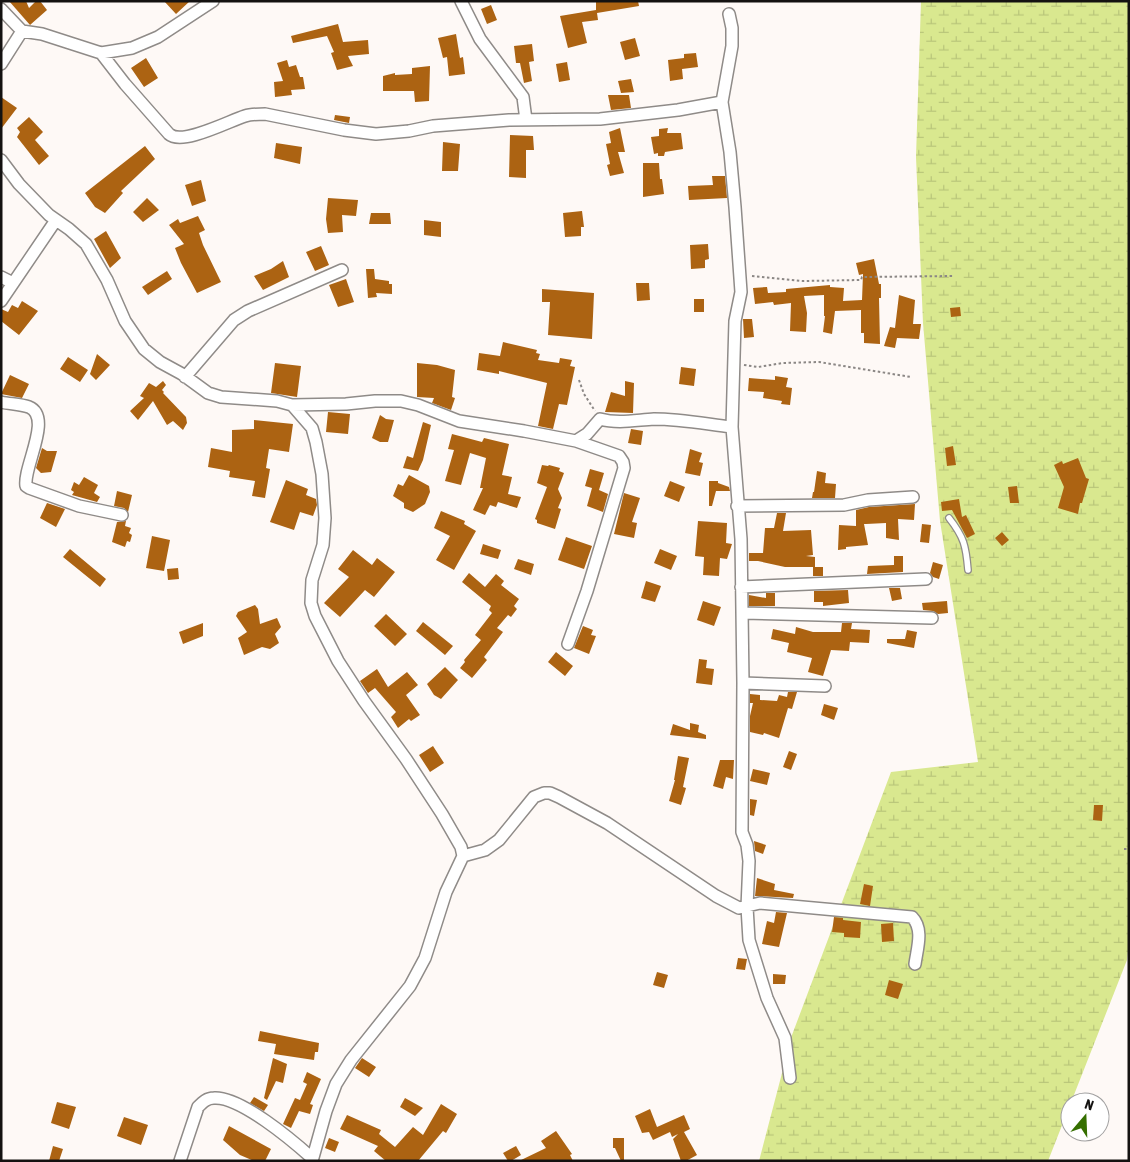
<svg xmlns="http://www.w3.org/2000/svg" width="1130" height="1162" viewBox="0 0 1130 1162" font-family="'Asap Condensed',sans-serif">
<defs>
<pattern id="wetland-marsh" width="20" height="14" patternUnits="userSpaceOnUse" patternTransform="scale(1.25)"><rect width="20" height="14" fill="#d9e88f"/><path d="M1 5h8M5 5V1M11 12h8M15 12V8" fill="none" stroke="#b9c67a"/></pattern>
</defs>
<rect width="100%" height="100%" fill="#fef9f6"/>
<path fill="url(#wetland-marsh)" d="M921 1H1129V943L1127 960 1048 1161H759L792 1035 891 772 978 762 940 521 923 323 916 157Z"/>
<path fill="#ac6312" d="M9 1H26L29 8 36 1H40L47 10 30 25Z
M164 1H190L176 14Z
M596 1H638L639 6 597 13 598 20 582 22 587 43 568 48 560 16 596 10Z
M491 5 497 20 487 24 481 9Z
M338 24 343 42 368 40 369 54 348 56 353 66 337 70 331 53 334 52 327 36 293 43 291 36Z
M456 34 460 58 463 57 465 74 449 76 447 57 443 58 438 38Z
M635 38 640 56 625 60 620 42Z
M532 44 534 61 529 62 532 81 524 83 520 63H516L514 46Z
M696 53 698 67 682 69 683 79 670 81 668 60 684 58V54Z
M146 58 158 78 144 87 131 68Z
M287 60 289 67 296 65 300 77H303L305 89 291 90 292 95 275 97 274 82 283 81 277 63Z
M567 62 570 80 559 82 556 64Z
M430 66 429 101 415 102 414 91H383V76L395 73V75L412 74V68Z
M631 79 634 92 621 93 618 81Z
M608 95H629L631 108 611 110Z
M1 97 17 108 1 129Z
M335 115 350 117 349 123 334 120Z
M29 117 43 132 35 140 49 156 39 165 17 137 20 132 17 128Z
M620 128 625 152H618L624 173 610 176 607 165 610 164 606 144 611 143 609 132Z
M668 128 667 133H681L683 149 665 152 664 156H658V153L654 154 651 137 659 136V129Z
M510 135 533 136 534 150H526V178L509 177Z
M443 142 460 144 458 171H442Z
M276 143 302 147 300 164 274 158Z
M145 146 155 159 121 191 123 193 105 213 95 207 85 193Z
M643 163H659L660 179H662L664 194 643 197Z
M712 176H725L727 198 689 200 688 186 713 185Z
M201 180 206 201 192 206 185 185Z
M147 198 159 210 143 222 133 212Z
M328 198 358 200 356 216 342 215 343 232 328 233 326 219Z
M582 211 584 227H581V236L565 237 563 213Z
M371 213H390L391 224H369Z
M198 216 205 230 199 233 203 245 221 282 197 293 181 263 175 248 184 244 169 225 178 219 180 223Z
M424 220 441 222V237L424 235Z
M106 231 121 258 110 268 94 239Z
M708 244 709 259 705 260V268L691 269 690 245Z
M321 246 329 265 315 271 306 252Z
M874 259 879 284H881V298H879L880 344 864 343V333H861V310L835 311 832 334 823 332 825 316H824V295L804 296 807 313 806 332 790 331 791 303 774 305 773 302 755 304 753 288 767 287 768 293 786 292V289L830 285V287L844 288 843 301 862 300 863 274 859 275 856 263Z
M283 261 289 277 263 290 254 276 271 269Z
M366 269H374L375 279 389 281V284H392V294L376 293 377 297 368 298Z
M167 271 172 279 148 295 142 287Z
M346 279 354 302 338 307 329 285Z
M636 283H649L650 300 637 301Z
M542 289 594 293 592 339 548 335 550 302H542Z
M899 295 915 300 913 324H921L919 339 897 338 895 348 884 346 890 327 895 328Z
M694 299H704V312H694Z
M22 301 38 311 19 335 1 321V309L8 312 12 305 18 308Z
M960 307 961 316 951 317 950 308Z
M743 319H752L754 337 744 338Z
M503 342 537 350 536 353 540 354 538 360 559 363 560 358 572 360 570 366 575 367 567 405 559 404 553 429 538 426 547 383 499 371V374L477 370 479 353 500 356Z
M97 354 110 365 96 380 90 374Z
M68 357 88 370 80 382 60 369Z
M275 363 301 366 297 397 271 393Z
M417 363 437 365 455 370 452 397 455 398 451 410 432 403 434 398 417 397Z
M681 367 696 369 694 386 679 384Z
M10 375 29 384 22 398 1 394Z
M775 376 788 378 786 387 792 388 790 405 781 404 782 401 763 398 764 392 748 391 749 378 775 380Z
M163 381 166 385 162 390 164 392 163 393 186 417 187 423 183 430 173 421 167 425 153 401 138 420 130 411 144 398 140 396 149 383 156 387Z
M625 381 634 383 633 413 605 412 611 392 625 396Z
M328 412 350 414 348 434 326 432Z
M380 415 386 419 394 420 388 442H380L372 438Z
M254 420 293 424 289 452 269 449 266 468 270 469 265 498 252 496 255 481 229 477 230 471 208 467 211 448 232 452V430L254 429Z
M423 422 431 425 423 460 418 471 403 468 407 456 413 458Z
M631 429 643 431 641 445 628 443Z
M452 434 482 442 484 438 509 444 502 475 512 477 508 494 521 497 517 508 498 502 496 507 490 505 485 515 473 510 483 488H480L486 458 470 453 461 485 445 481 454 450 448 449Z
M953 446 956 465 947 466 945 448Z
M42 448 47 451H57L51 472 41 473 36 468Z
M690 449 702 453 699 462 703 463 700 476 685 473Z
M1078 458 1086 478 1089 479 1082 503H1080L1078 514 1058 508 1064 487 1054 465 1062 461 1063 464Z
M542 465 548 466 549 465 560 468 559 471 564 473 558 489 562 498 558 508 561 509 555 529 537 523V520L535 519 547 487 537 483Z
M590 469 604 473 599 490 608 494 603 512 587 506 592 488 585 486Z
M817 471 826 473 825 483 836 484 835 498H812L813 492H814Z
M409 475 429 486 430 492 425 504 413 512 404 508V503L393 496 398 484 403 486Z
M84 477 98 485 94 493 100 497 97 502 72 495 74 492 71 490 74 482 79 485Z
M286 480 308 489 306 495 316 499 317 505 313 516 300 512 294 530 270 522Z
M670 481 685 487 679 502 664 496Z
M709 481H718V483L729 487 730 491H716L712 506H709Z
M1017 486 1019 503H1010L1008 487Z
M117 491 132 495 128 512 124 508 114 506Z
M624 493 640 498 632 522 637 523 634 538 614 534Z
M959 499 962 517 966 515 975 534 967 538 952 510 942 511 941 502Z
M47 503 65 509 56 527 40 518Z
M915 504 914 520 898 519 899 540 886 538V523L866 524H864L868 545 846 547V549L838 550 839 525 856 526V510L869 507Z
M441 511 465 521 464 524 476 531 454 570 436 560 450 536 434 528Z
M777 513H786L783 531 811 530 813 555 806 556 815 557V567H785L758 561H749V553H763L765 528H774Z
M126 521 125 526 131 528 129 533 132 535 130 542 127 541 125 547 112 542 117 522Z
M698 521 727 523 726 543 732 544 727 559 720 558 719 576 703 575 704 557 695 556Z
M922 524 931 525 929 543 920 542Z
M1002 532 1009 540 1002 546 995 538Z
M152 536 170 540 164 571 146 568Z
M566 537 592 546 584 569 558 560Z
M483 544 501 550 498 559 480 554Z
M70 549 106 579 100 587 63 557Z
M660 549 677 556 671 570 654 563Z
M353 550 372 565 377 558 395 572 374 597 365 590 340 617 324 603 349 577 338 569Z
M894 556H903V572L867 574 868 566 894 565Z
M518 559 534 564 531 575 514 569Z
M933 562 943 565 939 579 933 577 930 573Z
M813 567H823V576H813Z
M178 568 179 579 168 580 167 569Z
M469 573 485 587 496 574 504 581 501 585 519 599 514 606 517 609 511 617 508 615 497 628 503 632 484 657 487 660 472 678 460 668 465 662 464 660 481 640 475 635 492 613 489 610 491 606 462 582Z
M646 581 661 586 655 602 641 598Z
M889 588H900L902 599 892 601Z
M848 590 849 603 823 606V602H814V591Z
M766 593H775V606H749V595L766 598Z
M703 601 721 607 714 626 697 620Z
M947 601 948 613 938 614 933 611 923 610 922 603Z
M255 605 258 609 260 624 277 618 281 627 275 634 279 643 270 649 262 647 244 655 238 638 247 632 236 616 238 612Z
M386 614 407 634 395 646 374 626Z
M423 622 453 646 445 655 416 631Z
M203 623V636L183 644 179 632Z
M842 623H852L851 629 870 630 869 643 850 642 849 651 831 650 823 676 808 672 812 658 787 652 789 643 771 639 773 629 795 634 796 627 813 632H841Z
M583 626 593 630 591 635 596 636 589 654 574 648Z
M907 630 917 632 914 648 887 643V639H905Z
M556 652 573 666 565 676 548 662Z
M699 659 707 660 706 668 714 669 712 685 696 683Z
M445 667 458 680 441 699 434 695 427 684Z
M377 669 388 687 407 672 418 685 406 695 420 715 411 721 409 719 398 728 391 717 396 712 375 688 368 693 360 681Z
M788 692H797L792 709 788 708 779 738 764 733 763 735 750 732V716L753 703H750V694L760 695V700L777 701 779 695 787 697Z
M824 704 838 708 834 720 821 715Z
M690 723 699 725 698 732 706 735V739L670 735 673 724 690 730Z
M433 746 444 763 430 772 419 755Z
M789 751 797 754 791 770 783 767Z
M678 756 689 758 683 787 686 788 681 805 669 801 675 780H674Z
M720 760H734L733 779 726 777 723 789 713 786Z
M753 769 770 773 767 785 750 781Z
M750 799 757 800 754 816 750 815Z
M1094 805H1103L1102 821 1093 820Z
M754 841 766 845 763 854 755 851Z
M757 878 775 884 774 890 794 894 793 898 755 896Z
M864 884 873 886 870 906 860 904Z
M776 912 787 913 779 947 762 944 767 921 774 923Z
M834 917 843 918V920L861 922 860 938 844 937V933L832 932Z
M893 923 894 941 882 942 881 924Z
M738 958 747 959 745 970 736 969Z
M657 972 668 975 664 988 653 985Z
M773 974 786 975 785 984H773Z
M889 980 903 984 898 999 885 995Z
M260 1031 319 1043 318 1052H315L314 1060 274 1054 276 1044 258 1041Z
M273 1058 287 1064 283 1083 276 1081 267 1100 264 1098Z
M362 1058 376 1067 369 1077 355 1068Z
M307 1072 321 1079 310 1104 313 1105 310 1114 299 1111 291 1128 283 1124 295 1098 300 1100 307 1084 303 1082Z
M254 1097 268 1105 264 1111 250 1103Z
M405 1098 423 1108 415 1116 400 1107Z
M57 1102 76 1107 69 1129 51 1123Z
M441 1104 457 1114 446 1133 443 1131 418 1161H386L374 1151 378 1146 340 1129 347 1115 381 1130 379 1134 395 1147 413 1127 423 1135Z
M650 1109 657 1127 684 1115 690 1129 684 1132 697 1155 686 1161H681L673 1139 678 1134 672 1137 670 1132 653 1140 649 1132 642 1133 635 1116Z
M124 1117 148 1125 141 1145 117 1136Z
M229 1126 271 1149 265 1161H254L240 1155 223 1140Z
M556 1131 572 1154 570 1155 573 1161H519L546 1148 541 1141Z
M329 1138 339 1142 335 1152 325 1148Z
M613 1138H624V1161H621L615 1148H613Z
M53 1146 63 1149 59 1161H49Z
M516 1146 521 1155 511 1161H508L503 1153Z"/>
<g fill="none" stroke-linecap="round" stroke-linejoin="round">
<g stroke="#8f8b88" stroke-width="8">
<path id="lane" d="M949 518C964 537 966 546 968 570"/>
</g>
<g stroke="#8f8b88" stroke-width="14">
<path id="street" d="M461 1 480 39 523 97 526 120
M1 9 22 31 42 34 101 53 132 48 158 37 213 1
M729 14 732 28V46L722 102 730 152 735 207 741 292 735 321 732 427 741 539 743 683 742 832 747 845 749 861 747 907 749 940 767 998 785 1038 790 1078
M101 53 125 84 169 134C182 146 229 121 245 116 251 114 258 114 265 114L344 130 376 134 409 131 433 126 509 120 600 119 678 110 722 102
M1 64 22 31
M1 160 19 184 49 215 69 229 86 244 107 280 125 321 144 349 160 362 182 374 208 393 221 397 277 401 292 405 312 428 316 442 322 474 325 518 323 545 312 580 311 603 315 616 338 661 364 701 406 759 442 814 461 847 463 856 446 892 425 958 410 986 351 1060 336 1084 326 1111 312 1161
M1 277 13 283
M1 301 56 220
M185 377 234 320 248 311 342 270
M1 402C10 404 20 404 29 407 53 417 23 467 26 486L29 488 79 506 122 515
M292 405 346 404 375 401H401L418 405 459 421 524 431 576 441 587 434 600 419C618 424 636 420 654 419 680 419 706 424 732 427
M737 506 844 505 868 500 913 497
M741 587 926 579
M743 613 932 618
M568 644 587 591 624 468 623 462 619 456 576 441
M743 683 825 686
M463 856 485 850 499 840 534 797 544 793H550L559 797 607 823 716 896 739 908 760 903 912 917C924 929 917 949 915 964
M180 1161 198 1107C203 1102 207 1098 214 1098 240 1096 293 1141 312 1158"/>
</g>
<path stroke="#8b8785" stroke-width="2" stroke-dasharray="2.5 2.5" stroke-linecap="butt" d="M752 276 803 281 861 280 862 277 953 276
M744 365 758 367 783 363 819 362 911 377
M579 380 584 394 595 411
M1124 849H1129"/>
<use href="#lane" stroke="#fff" stroke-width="5.5"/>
<use href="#street" stroke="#fff" stroke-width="11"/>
</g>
<rect width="1130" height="1162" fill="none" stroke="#141211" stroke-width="5"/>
<g transform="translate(1085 1117) rotate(19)"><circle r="24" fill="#ffffff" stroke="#a1a0a0"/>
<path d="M0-4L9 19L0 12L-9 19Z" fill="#356f00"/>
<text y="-8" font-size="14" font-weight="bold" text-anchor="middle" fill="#141211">N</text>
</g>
</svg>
